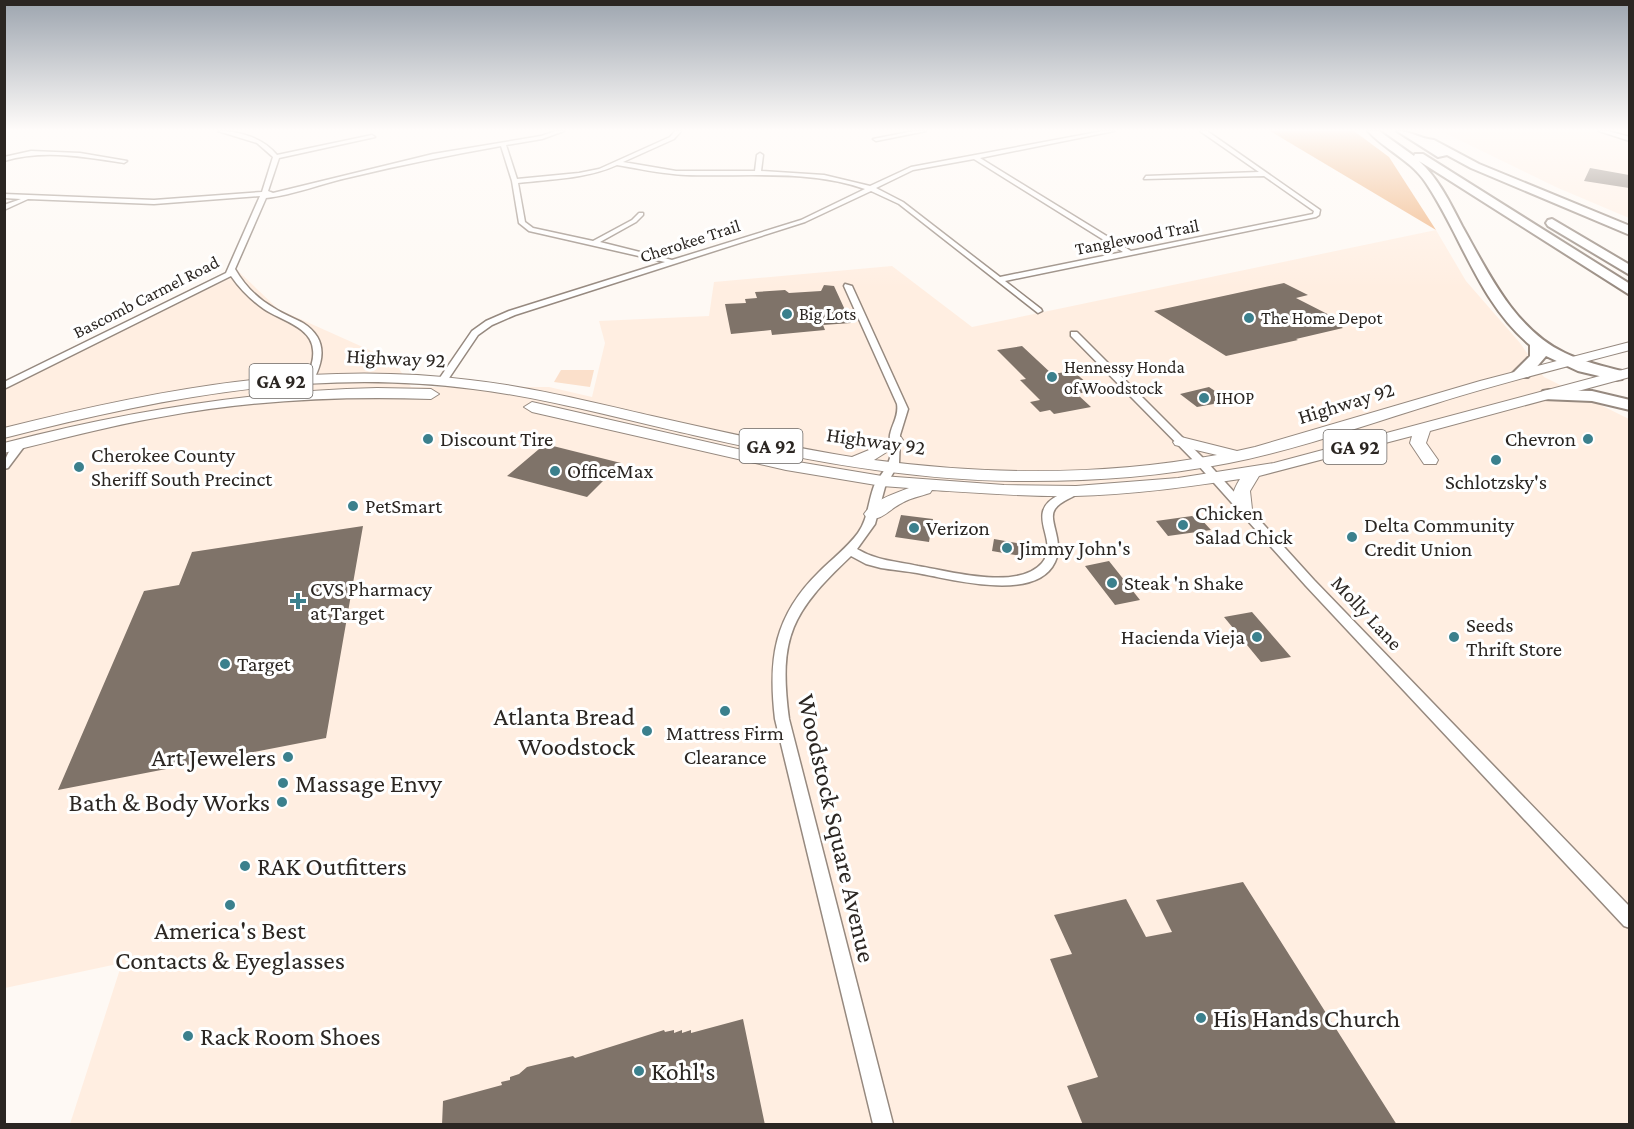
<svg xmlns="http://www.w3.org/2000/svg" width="1634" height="1129" viewBox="0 0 1634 1129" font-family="'Crimson Pro',serif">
<rect width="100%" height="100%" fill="#fef9f4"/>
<path fill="#ffeee1" d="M1441 131H1629V218L1558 188Z
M1436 230 1466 281 1520 343 1544 377 1629 419V1124H70L122 963 5 988V390L172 301 237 270 278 309 394 361 411 387H549L592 397 605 343 599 321 709 316 714 282 892 266 972 327Z"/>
<path fill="#fbe0cb" d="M561 370H594L590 387 554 382Z"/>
<path fill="#efb07a" d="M1270 131H1354L1389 157 1436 230Z"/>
<path fill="#7f7369" d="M1590 168 1629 175V188L1584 181Z
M1284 283 1308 295 1296 298 1347 324 1340 326 1343 328 1296 339 1298 340 1226 356 1154 311Z
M824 285 834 286 851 323 823 325 825 330 772 335 771 330 731 334 725 304 746 303 745 299 757 298 755 292 785 290 789 293 821 291Z
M1022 346 1052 374 1073 371 1095 390 1077 394 1091 407 1054 414 1050 410 1040 412 1030 402 1040 400 1020 380 1026 379 997 350Z
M1209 387 1230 401 1197 407 1180 394Z
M545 444 621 463 587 497 507 476Z
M901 515 933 519 929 542 895 537Z
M1192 516 1195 518H1200L1211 530 1168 536 1156 521Z
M363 526 326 738 58 790 144 591 179 585 192 552Z
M994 539 1023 544 1021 556 992 551Z
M1109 561 1140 600 1115 605 1085 566Z
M1252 612 1291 657 1261 662 1224 617Z
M1243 882 1397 1125H1083L1067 1086 1098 1077 1050 959 1072 954 1054 915 1126 899 1146 937 1172 932 1156 900Z
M743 1019 765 1125H442L443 1101 502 1085 501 1082 510 1080V1077L519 1074 527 1067 573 1056 575 1058 664 1030 665 1032 674 1030V1033L682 1030V1033L691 1030V1033Z"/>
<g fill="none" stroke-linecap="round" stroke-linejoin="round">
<g stroke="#96897f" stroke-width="3">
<path id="street" d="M218 131C240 131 263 138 277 155L372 135 375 137 279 158 268 191 273 193 433 154 541 136 556 131H564L542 139 506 145 517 179 579 173 599 169 670 137 675 131H681L674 139 623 162 676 171H755L757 155 760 153 763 155 761 171 824 175 870 186 911 167 1103 131H1114L980 158 1131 251 1313 214 1314 211 1264 176 1144 179 1146 176 1259 172 1200 131H1207L1320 210 1319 215 1316 217 1005 281 1041 309 1042 311 1038 313 899 204 871 191 805 222 515 315 492 325 478 335 445 384H439L437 382 472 331 486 321 509 311 665 262 529 231 519 223 512 181 501 146C450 155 401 165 351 177 322 183 295 195 266 198L235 269C244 285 258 299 274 308 283 314 294 318 303 323 334 343 320 370 305 396H299L297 394C304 381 315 365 313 350 312 327 280 320 264 309 251 300 240 289 231 276L4 389V382L226 273 260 196 154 204 28 199 4 210V205L21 199 4 198V194L154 200 262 192 273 157 257 143ZM974 159 1123 252 1000 277 903 202 876 188 913 170ZM617 165C640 169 663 174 686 175 746 177 808 169 865 189L801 220 672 260 600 242 636 222 643 215V213H639L632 220 593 241 533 228 525 222 518 183C552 179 586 179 617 165Z
M914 131H926L876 141 873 139Z
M1599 131H1608L1630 137V141Z
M31 151 80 153 127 161 124 163C84 157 44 149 4 161V157Z
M845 284 852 286 908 409 900 435 899 463 885 487 875 524 857 549C877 561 896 561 918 566 949 571 1018 591 1042 563 1061 540 1022 513 1059 495 1066 492 1072 487 1080 489L1081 491C1074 498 1061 500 1055 509 1047 520 1065 541 1055 562 1036 603 951 579 917 573 905 571 893 570 881 568L866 564 851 556C792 612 778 636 789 719L893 1124H873L775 719C768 659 774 616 819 572 832 559 847 548 858 533 868 519 868 502 874 486 879 476 887 469 890 458 891 450 889 442 890 435 892 424 899 416 897 404L844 286Z
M1071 332H1077L1206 461 1314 580 1630 907V928L1624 926 1306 586 1198 465 1071 336Z
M21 441 26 444 8 468 4 469C4 458 10 446 21 441Z"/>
</g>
<g stroke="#96897f" stroke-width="2">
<path id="primary" d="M1630 342V350C1565 367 1500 383 1437 403 1368 424 1300 449 1229 463 1158 477 1086 482 1014 481 905 480 799 459 693 435 620 419 548 398 473 389 311 368 161 398 4 438V428C158 389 311 360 470 380 532 387 591 402 652 416 718 431 785 446 852 457L869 450 895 435 901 437 903 440 901 443 874 460C987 475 1105 476 1217 455L1175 445 1173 442 1181 437 1237 451 1255 447 1480 381Z
M1630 368V377L1430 431 1426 443 1438 460 1436 464H1424L1410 443 1412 436 1259 476 1250 491 1252 509 1249 513H1237C1229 501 1233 490 1240 479 1185 487 1130 495 1075 496 1027 497 980 493 932 490L930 493C921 496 910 498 902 503 889 509 882 522 867 518L864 514C874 500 893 494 909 488L882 486 786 470 532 412 524 407 532 402 786 460 882 476 1004 485 1076 486 1178 478 1274 463Z
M377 388 431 389 439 394 431 399C340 396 251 400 161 417 108 426 57 440 4 453V443C128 411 250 391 377 388Z"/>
</g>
<g stroke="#96897f" stroke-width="4">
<path id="highway" d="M1368 131H1379L1414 156 1415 154H1423L1630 284V295L1419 161C1439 179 1450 203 1462 226 1488 272 1514 329 1565 353 1584 362 1602 366 1622 371L1625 375 1622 379 1616 380 1578 371 1546 356 1528 377H1516L1513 373 1530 356V345C1479 302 1462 237 1426 183 1411 160 1385 150 1368 131Z
M1397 131C1411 131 1421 139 1434 140L1479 164 1630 226V235L1471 168 1447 155 1438 157Z
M1552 219 1630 265V275L1548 226 1546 223 1548 220Z
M1549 390 1592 391 1630 400V410L1592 401 1543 399 1540 395 1543 391Z"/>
</g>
<use href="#street" fill="#fff" fill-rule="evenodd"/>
<use href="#primary" fill="#fff" fill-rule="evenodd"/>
<use href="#highway" fill="#fff" fill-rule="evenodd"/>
</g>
<linearGradient id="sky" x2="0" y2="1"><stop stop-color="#9da5af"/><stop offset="0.45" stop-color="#fffcfa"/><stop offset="1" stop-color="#fffcfa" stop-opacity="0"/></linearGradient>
<rect width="1634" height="289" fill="url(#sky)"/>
<g fill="#3b808d" stroke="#fff" stroke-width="2">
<circle cx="787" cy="314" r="6"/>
<circle cx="1249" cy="318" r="6"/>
<circle cx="1052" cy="377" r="6"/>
<circle cx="1204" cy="398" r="6"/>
<circle cx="428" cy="439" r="6"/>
<circle cx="1588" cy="439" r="6"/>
<circle cx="1496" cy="460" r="6"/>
<circle cx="79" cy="467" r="6"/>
<circle cx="555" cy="471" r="6"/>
<circle cx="353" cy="506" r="6"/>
<circle cx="1183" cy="525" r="6"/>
<circle cx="914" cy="528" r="6"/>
<circle cx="1352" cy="537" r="6"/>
<circle cx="1007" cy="548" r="6"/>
<circle cx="1112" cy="583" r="6"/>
<path d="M295 592h6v6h6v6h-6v6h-6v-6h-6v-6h6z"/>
<circle cx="1257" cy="637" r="6"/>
<circle cx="1454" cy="637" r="6"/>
<circle cx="225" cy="664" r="6"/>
<circle cx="725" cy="711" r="6"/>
<circle cx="647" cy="731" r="6"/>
<circle cx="288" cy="757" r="6"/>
<circle cx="283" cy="783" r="6"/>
<circle cx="282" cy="802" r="6"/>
<circle cx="245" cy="866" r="6"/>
<circle cx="230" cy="905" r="6"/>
<circle cx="1201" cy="1018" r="6"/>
<circle cx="188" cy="1036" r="6"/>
<circle cx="639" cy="1071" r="6"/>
</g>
<g text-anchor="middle" stroke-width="6" stroke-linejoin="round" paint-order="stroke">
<g font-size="18" fill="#2b2622" stroke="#fff">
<text transform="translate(1137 237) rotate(-11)" y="6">Tanglewood Trail</text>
<text transform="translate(690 241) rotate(-18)" y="6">Cherokee Trail</text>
<text transform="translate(146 297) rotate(-27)" y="6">Bascomb Carmel Road</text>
</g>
<g font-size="18" fill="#2b2622" stroke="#fff" text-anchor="start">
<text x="799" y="320">Big Lots</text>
<text x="1261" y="324">The Home Depot</text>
<text x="1064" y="373">Hennessy Honda<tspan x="1064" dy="21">of Woodstock</tspan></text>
<text x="1216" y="404">IHOP</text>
</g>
<g fill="#fff" stroke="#6b6764" stroke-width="1.5">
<rect x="249.5" y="364" width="63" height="34" rx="4.5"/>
<rect x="739.5" y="429" width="63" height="34" rx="4.5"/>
<rect x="1323.5" y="430" width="63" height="34" rx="4.5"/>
</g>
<g font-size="20" font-weight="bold" fill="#2b2622">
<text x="281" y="388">GA 92</text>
<text x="771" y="453">GA 92</text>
<text x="1355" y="454">GA 92</text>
</g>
<g font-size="21" fill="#2b2622" stroke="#fff">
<text transform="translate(396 358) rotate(3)" y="7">Highway 92</text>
<text transform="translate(1346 403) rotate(-17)" y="7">Highway 92</text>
<text transform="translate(876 441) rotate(8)" y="7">Highway 92</text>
<text transform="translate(1367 613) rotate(47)" y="7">Molly Lane</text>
</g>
<g font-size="21" fill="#2b2622" stroke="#fff" text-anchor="start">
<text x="440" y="446">Discount Tire</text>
<text x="1576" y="446" text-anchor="end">Chevron</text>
<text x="91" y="462">Cherokee County<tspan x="91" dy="24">Sheriff South Precinct</tspan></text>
<text x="567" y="478">OfficeMax</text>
<text x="1496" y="489" text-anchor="middle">Schlotzsky's</text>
<text x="365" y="513">PetSmart</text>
<text x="1195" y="520">Chicken<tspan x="1195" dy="24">Salad Chick</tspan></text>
<text x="1364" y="532">Delta Community<tspan x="1364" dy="24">Credit Union</tspan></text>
<text x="926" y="535">Verizon</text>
<text x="1019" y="555">Jimmy John's</text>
<text x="1124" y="590">Steak 'n Shake</text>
<text x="310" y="596">CVS Pharmacy<tspan x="310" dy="24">at Target</tspan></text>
<text x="1466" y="632">Seeds<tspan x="1466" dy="24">Thrift Store</tspan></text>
<text x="1245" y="644" text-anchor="end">Hacienda Vieja</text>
<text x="237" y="671">Target</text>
<text x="725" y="740" text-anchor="middle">Mattress Firm<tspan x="725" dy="24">Clearance</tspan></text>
</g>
<g font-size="26" fill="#2b2622" stroke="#fff" text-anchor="start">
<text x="635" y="725" text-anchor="end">Atlanta Bread<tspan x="635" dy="30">Woodstock</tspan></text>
<text x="276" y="766" text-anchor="end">Art Jewelers</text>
<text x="295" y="792">Massage Envy</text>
<text x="270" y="811" text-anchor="end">Bath &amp; Body Works</text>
<text x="257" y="875">RAK Outfitters</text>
<text x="230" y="939" text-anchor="middle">America's Best<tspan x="230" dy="30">Contacts &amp; Eyeglasses</tspan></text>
<text x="1213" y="1027">His Hands Church</text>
<text x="200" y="1045">Rack Room Shoes</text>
<text x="651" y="1080">Kohl's</text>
</g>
<g font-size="26" fill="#2b2622" stroke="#fff">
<text transform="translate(837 828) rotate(77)" y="9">Woodstock Square Avenue</text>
</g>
</g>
<rect width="1634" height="1129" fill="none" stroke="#2b2622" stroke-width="12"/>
</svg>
